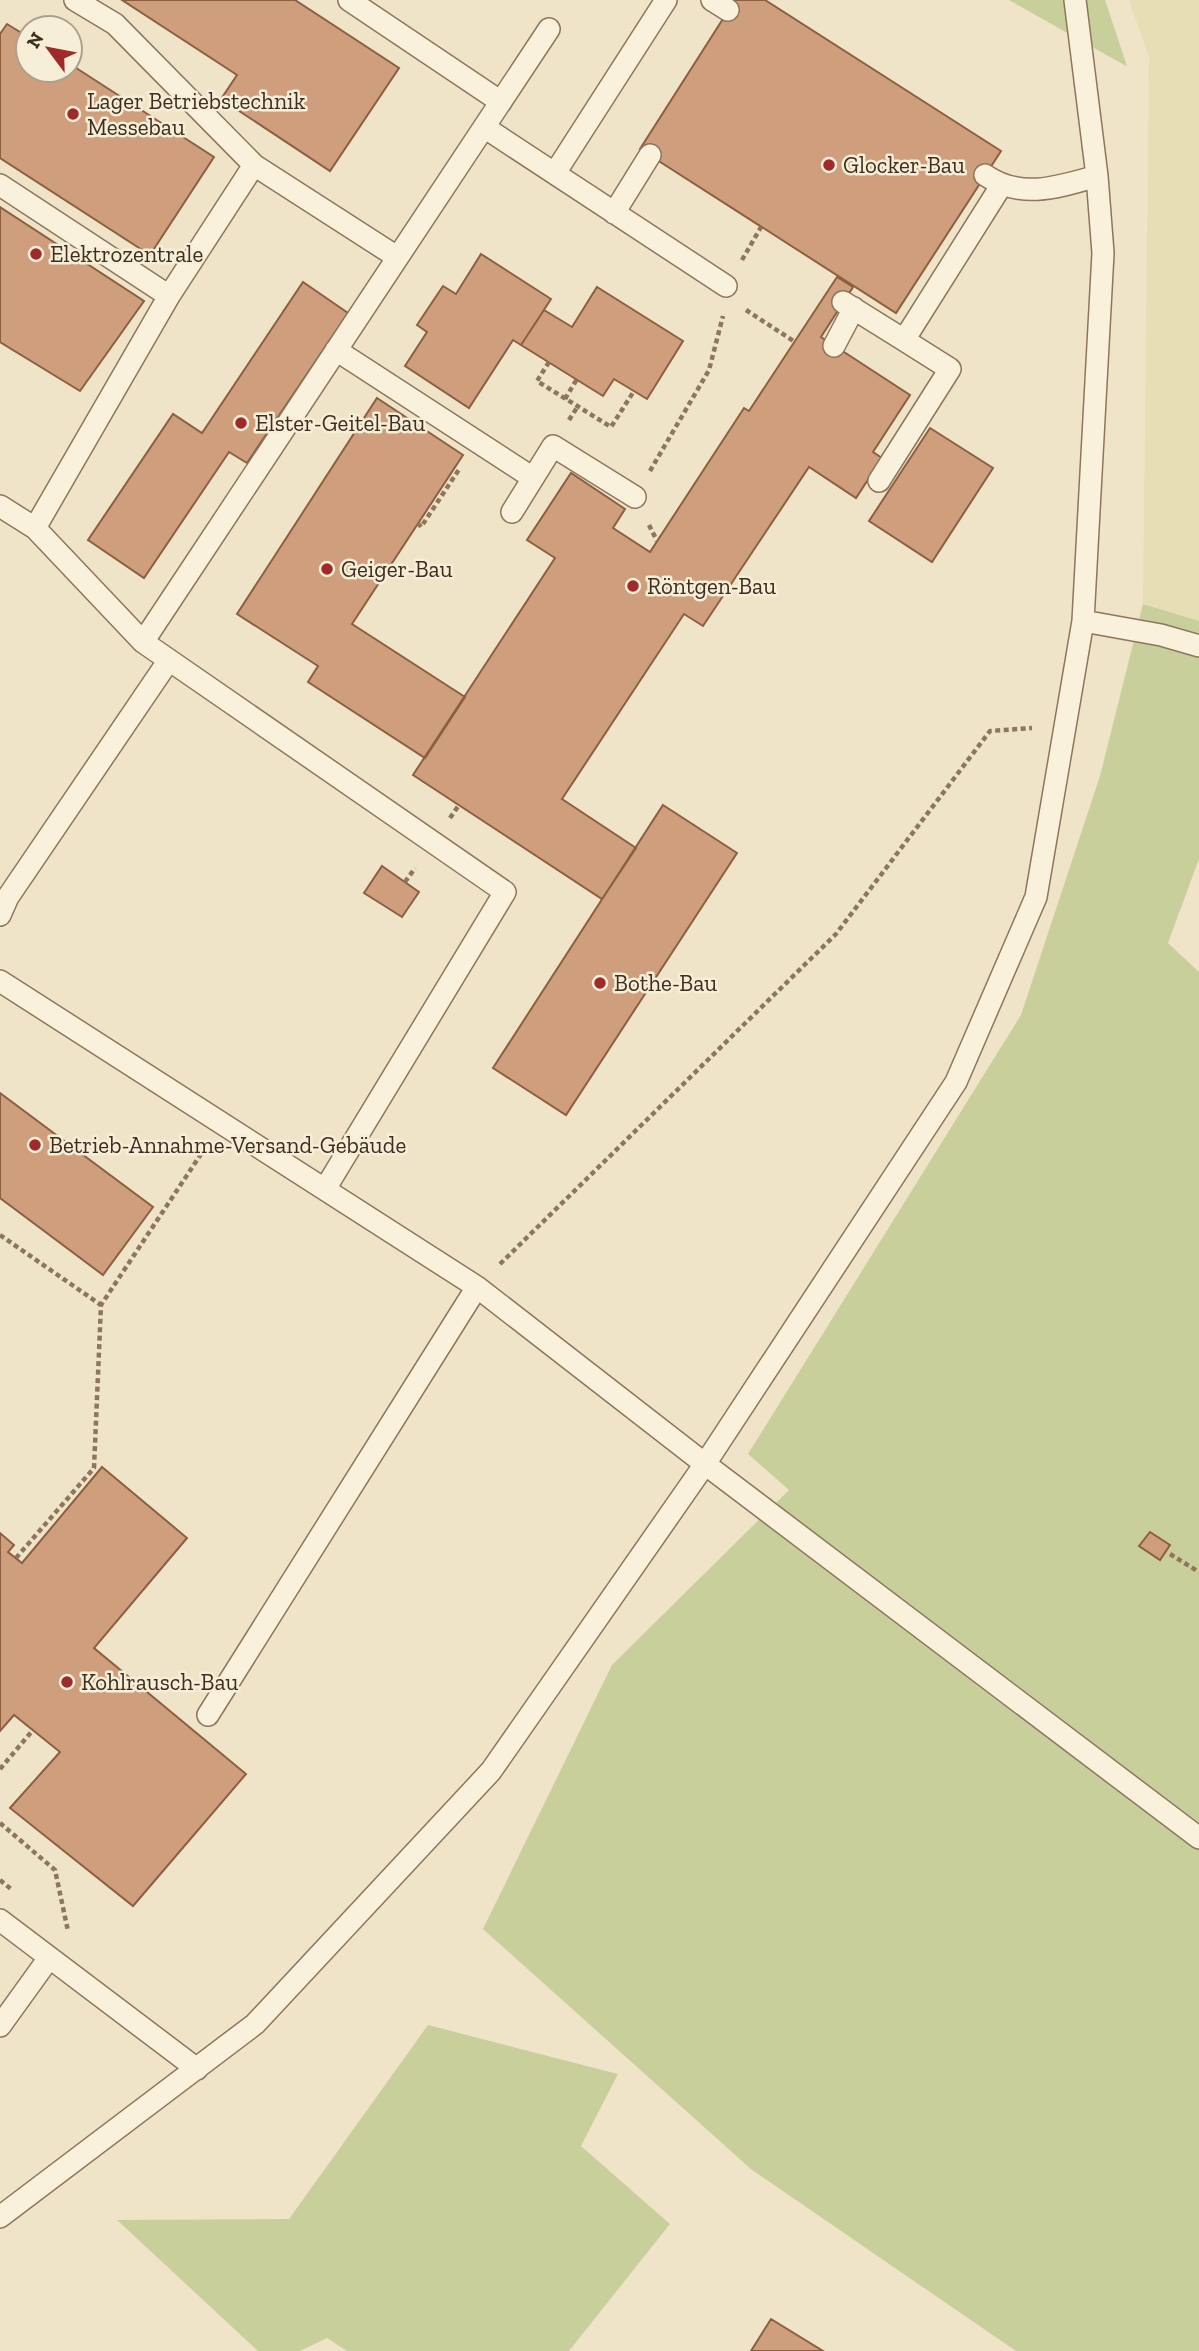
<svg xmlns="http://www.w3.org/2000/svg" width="1199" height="2351" viewBox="0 0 1199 2351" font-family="'Zilla Slab',serif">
<rect width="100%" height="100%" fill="#f0e4c8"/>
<path fill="#e6deb5" d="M1129 0H1199V621L1143 604 1149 57Z"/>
<path fill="#c9cf9b" d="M1009 0H1105L1127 66H1126Z
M1143 604 1199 621V859L1168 943 1199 972V2351H1016L752 2170 483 1929 612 1665 789 1490 748 1454 1021 1015 1100 776Z
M428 2025 618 2074 581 2146 670 2224 569 2351H347L327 2338 300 2351H258L117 2220 289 2219Z"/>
<path fill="#cf9f7d" stroke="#8d5f41" stroke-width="2" d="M122 0H295L399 68 330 171 221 99 237 75Z
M735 0H765L1001 151 896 313 640 149Z
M7 24 28 37V70H70V64L214 157 150 255 0 158V34Z
M0 207 144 301 80 391 0 342Z
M481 254 551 299 521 345 513 340 469 408 405 366 427 332 417 325 443 286 456 294Z
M837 277 853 287 821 337 910 395 873 452 882 458 856 498 809 467 703 626 684 614 562 799 636 848 602 899 413 775 555 558 527 540 571 473 625 509 613 528 650 552 744 408 749 411Z
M303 282 348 313 247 463 229 452 144 578 88 540 173 414 202 433Z
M597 287 683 341 647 399 614 379 603 396 521 345 544 310 572 327Z
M377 398 463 455 352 624 465 697 425 758 308 682 318 666 237 614Z
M930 428 993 468 932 562 869 521Z
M663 805 737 853 566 1115 493 1068Z
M382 866 419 892 402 917 364 893Z
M0 1093 153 1207 103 1275 0 1198Z
M102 1467 187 1538 94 1648 246 1774 133 1906 10 1808 60 1752 14 1715 0 1731V1533L14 1545 8 1552 22 1563Z
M1150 1532 1170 1545 1160 1560 1139 1546Z
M771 2319 823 2351H751Z"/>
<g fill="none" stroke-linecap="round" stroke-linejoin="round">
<g stroke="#8d765c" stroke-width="24">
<path id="lane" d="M75 0 115 24 254 165
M349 0 501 102
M712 0 728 10
M484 127 726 286
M555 173 666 0
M985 175C1021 200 1059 187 1097 176
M0 185 169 296
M614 213 650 155
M843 302 904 340 1001 186
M834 346 854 308
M336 350 533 478
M879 481 950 369 904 340
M0 506 35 528 143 642 505 892 325 1189
M512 512 553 446 635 497
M35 528 169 296 254 165 397 257
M1083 621 1161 635 1199 646
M143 642 549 29
M0 915 8 897 169 660
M0 981 477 1287 705 1464 1199 1838
M208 1715 477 1287
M0 1920 197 2069
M0 2026 49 1958
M0 2217 255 2024 491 1771 705 1464 956 1082 1036 897 1083 621 1103 253 1097 176 1075 0"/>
</g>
<path stroke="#8d765c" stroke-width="4.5" stroke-dasharray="5 3.5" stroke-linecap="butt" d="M742 260 761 227
M746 310 795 342
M549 362 537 381 611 427 634 391
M565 399 577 379
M569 420 578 406
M650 471 709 370 723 316
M418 523 421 527 460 468
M649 525 657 541
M450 818 459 805
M405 882 415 868
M0 1235 101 1305
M500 1264 836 934 990 731 1032 728
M1170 1554 1199 1572
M16 1558 94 1468 101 1305 205 1148
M0 1769 33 1730
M0 1823 55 1870 68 1931
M0 1880 11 1889"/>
<use href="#lane" stroke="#faf1dc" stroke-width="21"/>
</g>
<g fill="#9e2a2b" stroke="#f7eed8" stroke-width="2.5">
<circle cx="73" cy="114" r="7"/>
<circle cx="829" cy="165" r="7"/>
<circle cx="36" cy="254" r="7"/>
<circle cx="241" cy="423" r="7"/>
<circle cx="327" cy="569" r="7"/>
<circle cx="633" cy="586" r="7"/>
<circle cx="600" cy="983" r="7"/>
<circle cx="35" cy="1145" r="7"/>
<circle cx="67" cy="1682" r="7"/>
</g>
<g text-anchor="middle" stroke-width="5" stroke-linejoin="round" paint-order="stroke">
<g font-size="23" fill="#3d2e20" stroke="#f7eed8" text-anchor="start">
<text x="87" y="109">Lager Betriebstechnik<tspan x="87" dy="26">Messebau</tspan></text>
<text x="843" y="173">Glocker-Bau</text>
<text x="50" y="262">Elektrozentrale</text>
<text x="255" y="431">Elster-Geitel-Bau</text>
<text x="341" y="577">Geiger-Bau</text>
<text x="647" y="594">Röntgen-Bau</text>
<text x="614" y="991">Bothe-Bau</text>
<text x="49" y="1153">Betrieb-Annahme-Versand-Gebäude</text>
<text x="81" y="1690">Kohlrausch-Bau</text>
</g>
</g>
<g transform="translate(49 49) rotate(302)"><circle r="33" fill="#f7eed8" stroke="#ada18e" stroke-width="2"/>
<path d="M0-5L12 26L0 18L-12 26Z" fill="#9e2a2b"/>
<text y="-10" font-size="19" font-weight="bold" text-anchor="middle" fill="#3d2e20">N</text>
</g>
</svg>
